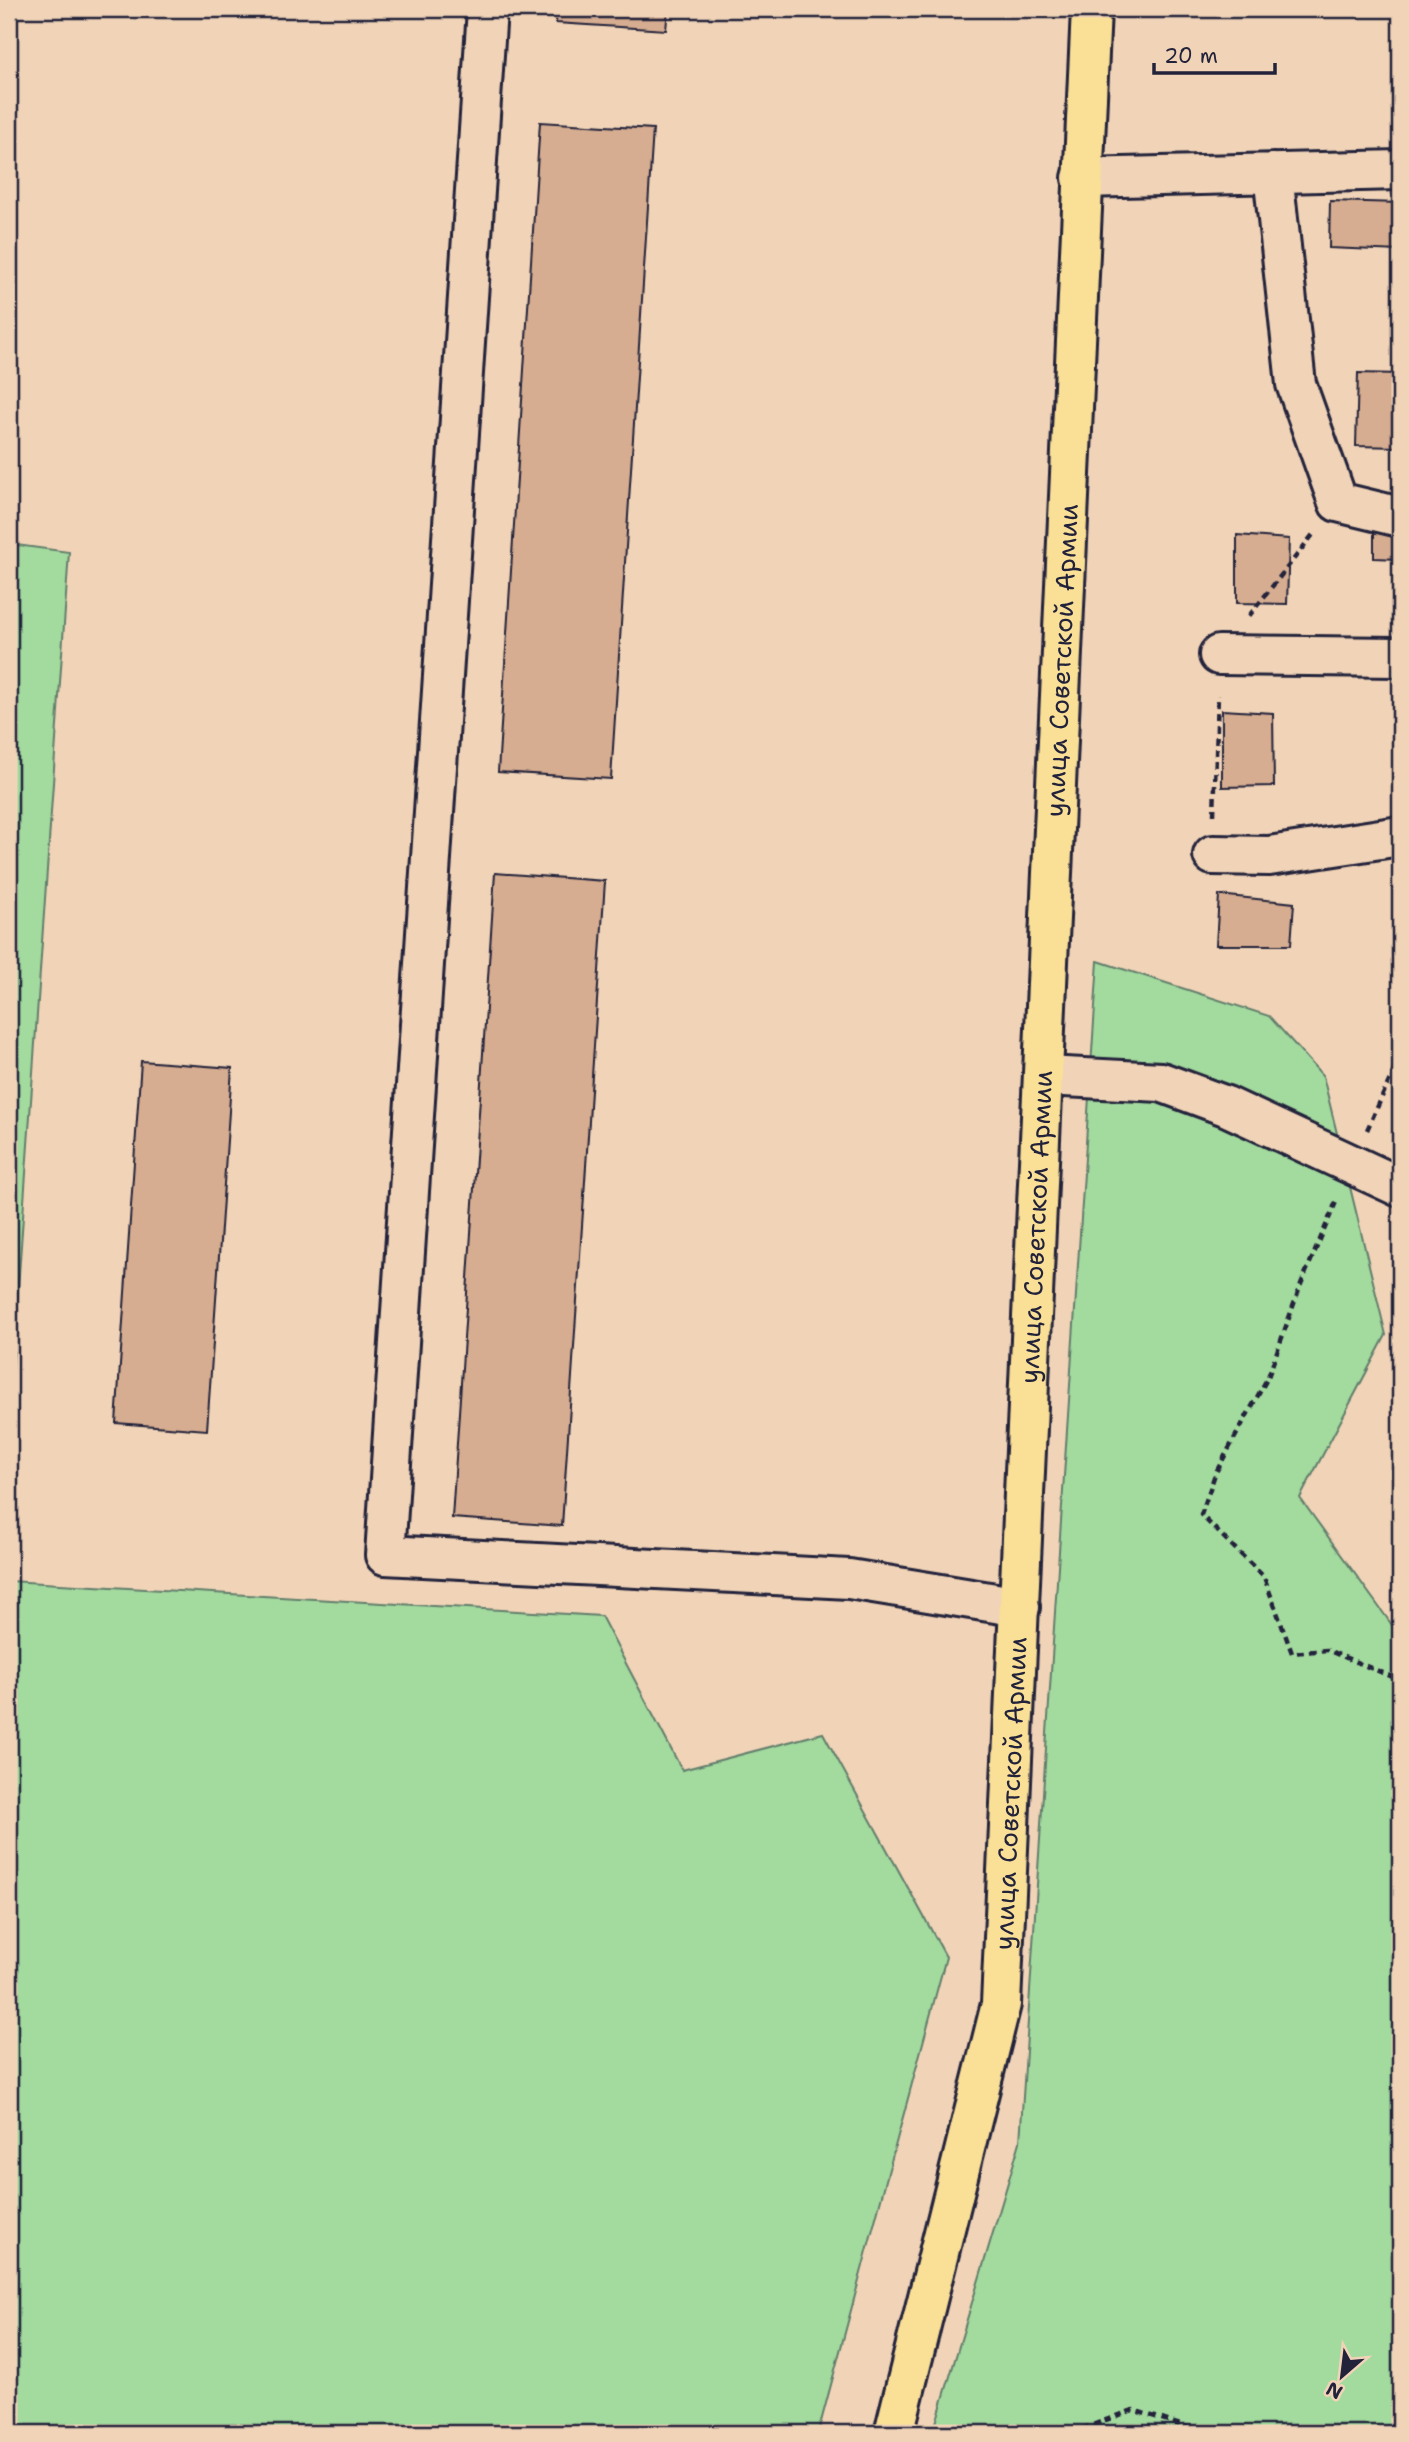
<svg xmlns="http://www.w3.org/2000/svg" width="1409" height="2442" viewBox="0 0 1409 2442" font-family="'Shantell Sans',sans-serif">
<rect width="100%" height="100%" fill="#f1d4b7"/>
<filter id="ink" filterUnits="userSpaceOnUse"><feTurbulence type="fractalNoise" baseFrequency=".0143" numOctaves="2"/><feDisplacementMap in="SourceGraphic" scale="14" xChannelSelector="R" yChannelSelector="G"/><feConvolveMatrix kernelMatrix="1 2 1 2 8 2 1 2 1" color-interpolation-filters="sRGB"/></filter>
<g filter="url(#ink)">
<path fill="#a3da9e" stroke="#627e6c" stroke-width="2" d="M9 544 69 552 9 1419Z
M1098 961 1269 1016 1323 1076 1386 1335 1300 1498 1400 1636V2433H933L1020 2142Z
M9 1581 601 1616 682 1770 823 1733 946 1957 818 2433H9Z"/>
<path fill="#d6ad90" stroke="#22223b" stroke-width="2" d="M557 9H668L666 30 556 23Z
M540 122 653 129 611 779 498 772Z
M1330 201 1400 203V251L1329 248Z
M1358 373 1400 374V447L1356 446Z
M1374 525 1400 527V559L1374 558Z
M1237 535 1289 539 1287 604 1237 603Z
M1222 710 1273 713 1274 786 1222 787Z
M495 873 605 881 562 1526 452 1518Z
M1219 895 1294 903 1291 945H1216Z
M141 1061 232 1068 207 1430 116 1423Z"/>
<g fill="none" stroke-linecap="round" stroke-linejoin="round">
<g stroke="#22223b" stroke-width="44">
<path id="minor" d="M487 9 385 1555 849 1579 1020 1607
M1273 173 1296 384 1338 502 1400 517
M1082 178 1400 170
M1219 655 1400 657
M1213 855 1269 856 1400 836
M1045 1076 1161 1082 1226 1106 1400 1187"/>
</g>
<g stroke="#22223b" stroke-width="44">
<g id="major">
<path id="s1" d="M894 2433 1001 2004 1091 9"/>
</g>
</g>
<path stroke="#22223b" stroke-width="4.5" stroke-dasharray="7 5" stroke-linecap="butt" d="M1249 616 1315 532
M1214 815 1218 695
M1367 1130 1400 1057
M1336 1202 1301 1284 1268 1377 1215 1474 1201 1515 1264 1577 1292 1653 1327 1650 1400 1680
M1071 2433 1133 2410 1206 2433"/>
<use href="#minor" stroke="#f1d4b7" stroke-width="38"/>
<use href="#major" stroke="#fadf96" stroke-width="38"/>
</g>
</g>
<g text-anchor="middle" stroke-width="7" stroke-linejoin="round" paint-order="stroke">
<g font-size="26" fill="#22223b" stroke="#f1d4b7">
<text dy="9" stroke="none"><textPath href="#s1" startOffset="1787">улица Советской Армии</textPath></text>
<text dy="9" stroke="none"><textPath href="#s1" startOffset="1220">улица Советской Армии</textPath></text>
<text dy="9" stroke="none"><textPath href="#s1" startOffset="653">улица Советской Армии</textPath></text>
</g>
</g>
<rect width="1409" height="2442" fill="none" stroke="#f1d4b7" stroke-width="35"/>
<rect x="18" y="18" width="1374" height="2407" fill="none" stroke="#22223b" stroke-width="2.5" filter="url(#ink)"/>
<g transform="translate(1342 2376) rotate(208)" stroke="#f1d4b7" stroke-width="5" paint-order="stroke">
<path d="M0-5L12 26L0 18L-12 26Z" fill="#22223b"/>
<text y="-10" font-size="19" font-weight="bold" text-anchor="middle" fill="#22223b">N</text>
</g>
<path d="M1154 63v10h121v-10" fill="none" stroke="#22223b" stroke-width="3.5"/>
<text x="1164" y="63" font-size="21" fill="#22223b" stroke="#f1d4b7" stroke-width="5" paint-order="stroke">20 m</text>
</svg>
